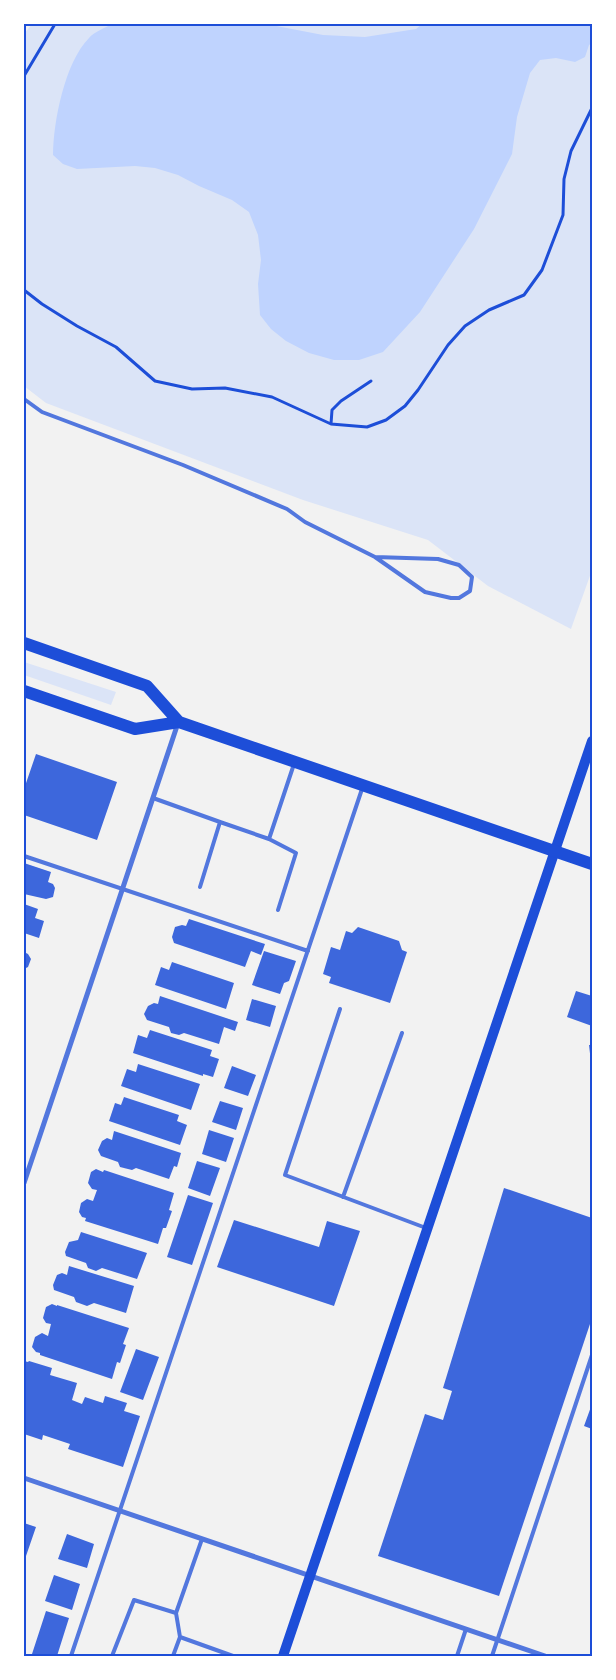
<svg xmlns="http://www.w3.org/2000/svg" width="616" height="1680" viewBox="0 0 616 1680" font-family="'Titillium Web',sans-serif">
<rect width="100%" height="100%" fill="#f2f2f2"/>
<path fill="#dbe4f7" d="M32 24H592V570L571 629 488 586 428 540 303 500 46 403 24 386V34Z
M24 662 116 692 111 705 24 675Z"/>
<path fill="#bfd3fe" d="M112 24H266L323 35 365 37 416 29 422 24H592V43L589 45 585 57 575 62 556 58 540 60 530 73 517 117 512 154 474 229 420 312 383 352 359 360H334L309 353 286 341 271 329 260 315 258 284 261 260 258 235 249 212 232 200 199 186 178 175 155 168 135 166 77 169 63 164 53 155C53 122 65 62 89 38 94 32 105 28 112 24Z"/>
<path fill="#3d67dc" d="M36 754 117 782 97 840 24 815V789Z
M24 863 51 872 48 882 53 884 55 888 53 897 46 899 24 894Z
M24 904 38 909 35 918 44 921 39 938 24 933Z
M189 919 265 944 261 955 251 951 245 967 174 943 172 937 175 927 182 925 186 926Z
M358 927 399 941 402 950 407 952 390 1003 329 983 331 977 323 974 331 947 340 950 346 931 352 933Z
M264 951 296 961 289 981 284 983 280 994 252 985Z
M24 952 28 954 31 959 28 967 24 969Z
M172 962 234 983 226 1009 155 985 161 967 169 970Z
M576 991 592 996V1026L567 1017Z
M160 996 238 1022 235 1031 224 1027 219 1044 184 1033 179 1035 171 1033 169 1027 147 1020 144 1014 148 1006 154 1003 158 1004Z
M252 999 276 1006 270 1027 246 1020Z
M150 1030 212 1050 210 1056 219 1059 213 1077 203 1074V1076L133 1053 138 1035 147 1038Z
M589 1045H592V1062H591Z
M138 1064 200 1084 191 1110 121 1086 127 1069 136 1072Z
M232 1066 256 1075 248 1096 224 1088Z
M124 1097 179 1115 177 1121 187 1125 180 1145 109 1121 115 1103 121 1105Z
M220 1101 243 1108 236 1130 212 1122Z
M209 1130 234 1138 226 1162 202 1154Z
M114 1131 181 1153 177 1167 174 1166 169 1179 136 1168 132 1170 120 1167 118 1162 101 1156 98 1150 102 1141 107 1138 112 1140Z
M197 1161 220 1168 210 1196 188 1188Z
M96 1169 103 1172 104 1170 174 1193 169 1210 172 1211 166 1228H163L158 1244 85 1221 86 1218 82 1217 79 1212 81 1203 87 1199 93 1201 97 1190 92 1189 88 1183 91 1172Z
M504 1188 592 1218V1318L499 1596 378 1556 425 1414 443 1420 452 1391 443 1388Z
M188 1195 213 1203 192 1265 167 1257Z
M234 1220 319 1247 327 1221 360 1231 334 1306 217 1267Z
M81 1232 147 1253 137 1279 102 1268 96 1271 88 1268 86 1263 66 1256 65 1252 69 1242 78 1240Z
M69 1266 134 1286 126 1313 94 1303 87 1306 76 1302 74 1297 54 1290 53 1285 57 1275 62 1273 67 1275Z
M52 1304 57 1306V1305L129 1328 123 1344 126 1345 120 1363 117 1362 112 1379 40 1355V1353L36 1352 32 1347 35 1337 42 1333 48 1336 51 1324 46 1323 43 1318 46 1307Z
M136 1349 159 1357 143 1400 120 1392Z
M24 1361 28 1362 29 1361 52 1368 50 1375 77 1383 72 1400 82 1404 85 1397 103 1403 105 1396 127 1403 124 1411 140 1416 123 1467 68 1449 70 1444 43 1435 42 1440 24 1434Z
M592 1404V1429L584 1426Z
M24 1523 36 1527 26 1556 24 1555Z
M67 1534 94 1544 87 1568 58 1559Z
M54 1575 80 1584 72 1610 45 1601Z
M46 1611 69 1618 57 1656H37L32 1654Z"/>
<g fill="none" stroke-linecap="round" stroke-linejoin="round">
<path stroke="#1d4ed8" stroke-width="3" d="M24 76 55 24
M24 290 42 304 77 326 116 347 155 381 192 389 225 388 272 397 331 424 367 427 386 420 405 406 418 390 448 345 465 326 489 310 524 295 542 270 563 215 564 179 571 151 592 108
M331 424 332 410 341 401 371 381"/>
<path stroke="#5277de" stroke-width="4" d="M24 399 42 412 183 465 287 509 305 522 375 557 425 592 451 598H459L470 591 472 577 459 565 438 559 375 557
M153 798 220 822
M24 856 308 951
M200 887 220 822 269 839
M278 910 296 853 269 839 294 764
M340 1009 285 1175 426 1228
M343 1197 402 1033
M176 1613 180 1637
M71 1656 362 789
M112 1656 134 1600 176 1613 202 1539
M173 1656 180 1637 233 1656
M457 1656 466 1629
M492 1656 592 1355"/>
<path stroke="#5277de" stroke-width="5" d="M24 1183 178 723
M24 1478 545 1656"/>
<path stroke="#1d4ed8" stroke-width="10" d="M283 1656 592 741"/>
<path stroke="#1d4ed8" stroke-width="12" d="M24 643 147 686 179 722
M24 691 135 729 179 722 592 864"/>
</g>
<rect width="616" height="1680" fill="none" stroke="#ffffff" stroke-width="50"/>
<rect x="25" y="25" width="566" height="1630" fill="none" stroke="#1d4ed8" stroke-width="2"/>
</svg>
